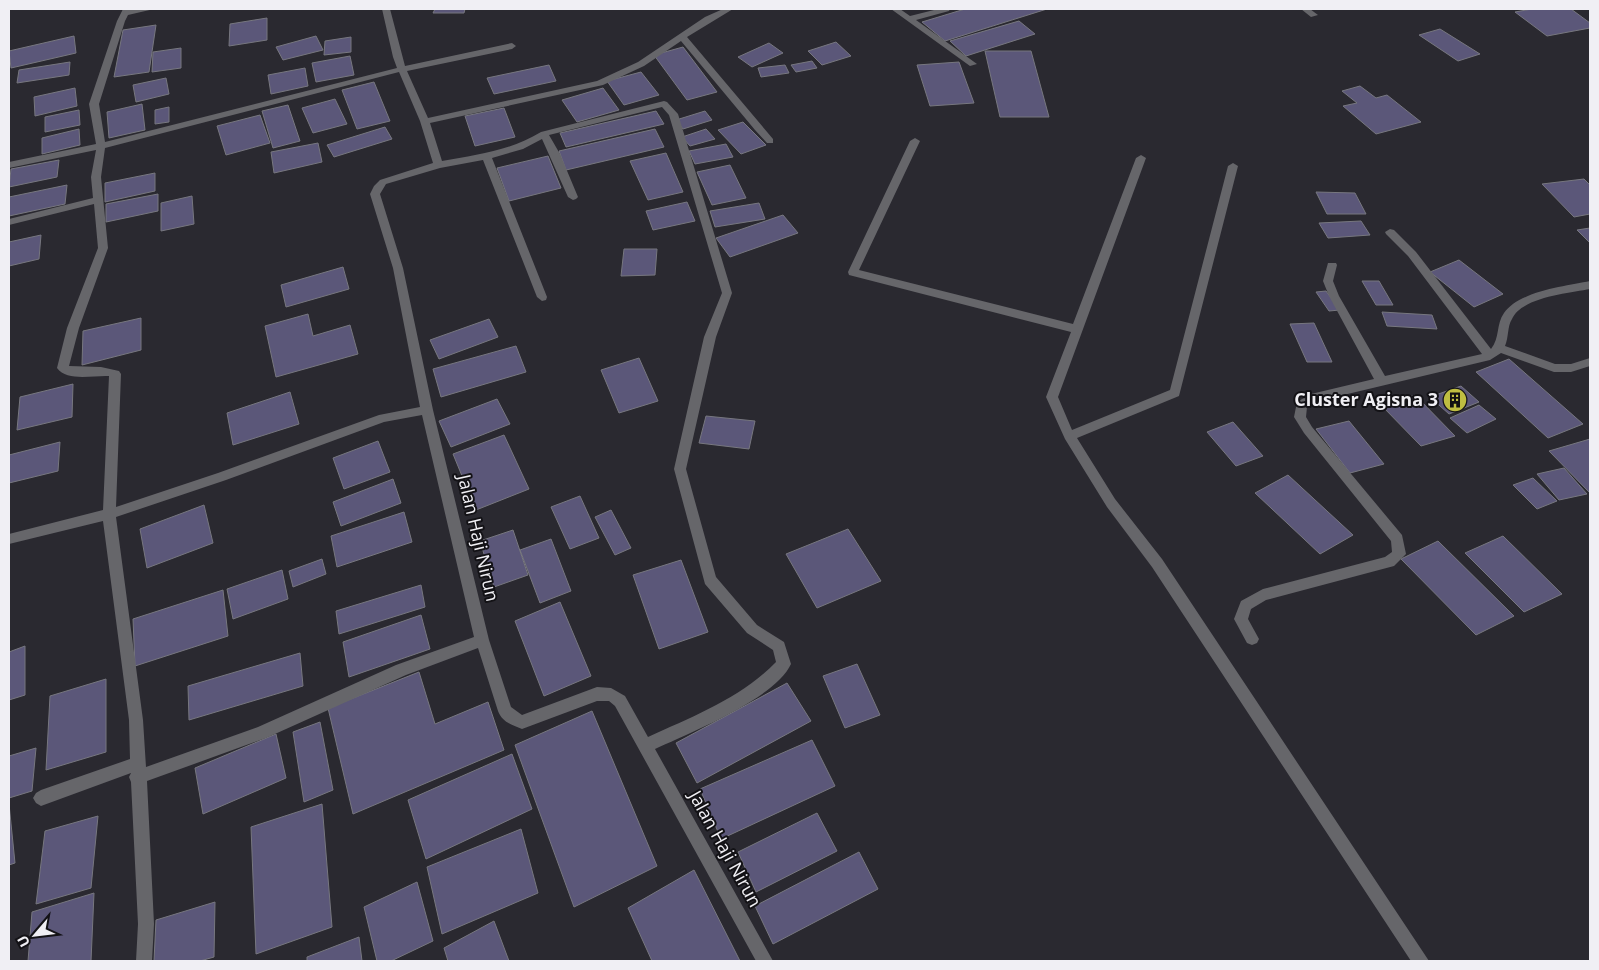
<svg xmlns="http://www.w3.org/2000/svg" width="1599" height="970" viewBox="0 0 1599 970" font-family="'Open Sans',sans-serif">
<rect width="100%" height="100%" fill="#2a2930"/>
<path fill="#5b5779" stroke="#77777f" d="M435 9H465L464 13H433Z
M965 9H1047L945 41 922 22Z
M1532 9H1571L1590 23V28L1547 36 1515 12Z
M267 18V40L229 46 230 24Z
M1019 21 1035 34 966 56 950 41Z
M156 25 149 72 114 77 123 30Z
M1440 29 1480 54 1458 61 1419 35Z
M74 36 76 53 11 68 9 51Z
M316 36 323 50 283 60 276 47Z
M351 37V52L324 55 325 41Z
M836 42 851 56 822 65 808 51Z
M769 43 783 53 752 67 738 57Z
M683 47 717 92 687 100 654 55Z
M181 48V68L152 72 153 52Z
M985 51H1031L1049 117H1000Z
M350 56 354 75 316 82 312 63Z
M812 61 817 68 796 72 791 65Z
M70 62 69 75 17 83 19 70Z
M959 62 974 103 930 106 917 65Z
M549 65 556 81 494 94 487 78Z
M785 65 789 73 761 77 758 68Z
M305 68 308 86 271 94 268 75Z
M641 72 659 95 624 105 607 81Z
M166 78 169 94 136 102 133 85Z
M374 82 390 121 357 129 342 90Z
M1360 86 1376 98 1387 95 1421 122 1376 134 1343 106 1357 103 1342 91Z
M75 88 77 106 35 116 34 97Z
M603 88 619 110 577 122 562 100Z
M335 99 347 124 313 133 302 108Z
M142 104 145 130 109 138 107 112Z
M288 105 300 141 273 148 262 111Z
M169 107V122L155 124V110Z
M504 108 515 137 475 146 465 116Z
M79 110 80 125 45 132V117Z
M656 111 664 124 566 147 560 133Z
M705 111 712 120 683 129 676 120Z
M260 115 270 143 226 155 217 126Z
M743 122 766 145 741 154 718 130Z
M385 127 392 139 334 157 327 145Z
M79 129 80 145 42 154V138Z
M655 129 664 147 566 170 559 151Z
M706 129 715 139 690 146 682 137Z
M318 143 322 162 274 173 271 152Z
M726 144 733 157 695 164 689 151Z
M666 153 683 192 648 200 630 161Z
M548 156 561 188 509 201 497 168Z
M59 160 57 177 9 187 11 169Z
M730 165 746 198 712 205 697 172Z
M155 173V191L105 202V183Z
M1584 179 1590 185V214L1574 217 1542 184Z
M67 185 65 204 9 216V197Z
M1316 192 1355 193 1366 214H1327Z
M158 194V211L106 222V204Z
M192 196 194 224 161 231V203Z
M687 202 695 221 653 230 646 211Z
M759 203 765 219 715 227 710 211Z
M783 215 798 233 730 257 716 238Z
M1361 221 1370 235 1328 238 1319 223Z
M1590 228V243L1577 230Z
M41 235 39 259 9 266V242Z
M624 249H657L655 275 621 276Z
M1459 260 1503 294 1474 307 1430 272Z
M343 267 349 289 286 307 281 285Z
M1362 281H1379L1393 305H1376Z
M1326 291 1340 310 1329 311 1316 292Z
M1382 312 1432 315 1437 329 1387 326Z
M308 314 313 336 350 325 358 354 276 377 265 326Z
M141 318V350L82 365 83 331Z
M489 319 498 337 439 359 430 340Z
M1314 323 1332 362H1307L1290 324Z
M516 346 526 372 441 397 433 369Z
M639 358 658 401 619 413 601 370Z
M1509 359 1583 424 1548 438 1476 372Z
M73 384 72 417 17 430 20 397Z
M1461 386 1479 402 1449 414 1430 397Z
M290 392 299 424 233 445 227 413Z
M1415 395 1455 436 1421 446 1382 406Z
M497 399 510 424 451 447 439 421Z
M1479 405 1496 419 1467 433 1450 418Z
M706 416 755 421 749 449 699 443Z
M1349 421 1384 464 1350 473 1316 429Z
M1233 422 1263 456 1236 466 1207 432Z
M504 435 529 489 476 510 453 454Z
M1590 439V493L1549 451Z
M378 441 390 472 344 489 333 458Z
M60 442 58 471 9 483V455Z
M1564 468 1587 494 1559 500 1537 474Z
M1288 475 1353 535 1320 554 1255 493Z
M1533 478 1557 501 1537 509 1513 485Z
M393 479 401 503 341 526 333 502Z
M580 496 599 538 570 549 551 507Z
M204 505 213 543 147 568 140 529Z
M611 510 631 548 615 555 595 517Z
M404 512 412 542 337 567 331 536Z
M848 529 881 581 817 608 786 554Z
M513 530 528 575 494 587 480 541Z
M1503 536 1562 594 1524 612 1465 553Z
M551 539 571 591 540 603 520 550Z
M1438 541 1514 616 1476 635 1401 559Z
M322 559 326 574 293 587 289 571Z
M681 560 708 632 659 649 633 575Z
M282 570 288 599 233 619 227 589Z
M421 585 425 607 339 634 336 611Z
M223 590 228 636 135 666 133 619Z
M560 602 591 676 544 696 515 621Z
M421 615 430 649 349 677 343 642Z
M25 646V695L9 700V652Z
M300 653 303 686 189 720 188 686Z
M857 664 880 715 845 728 823 676Z
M419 672 435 724 488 702 504 750 353 814 328 708Z
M106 679V752L46 770 50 696Z
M787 683 811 721 697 783 676 743Z
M592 711 657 866 574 907 515 745Z
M320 722 333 790 304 802 293 732Z
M276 734 286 778 203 814 195 768Z
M812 740 835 786 721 839 700 789Z
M36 748 32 791 9 798V756Z
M512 754 532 809 426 859 408 800Z
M9 804 15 863 9 865Z
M322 804 332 927 256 954 251 827Z
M817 813 837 851 756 892 738 852Z
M98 816 91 888 36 904 45 831Z
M521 829 538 893 442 934 427 867Z
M859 852 878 889 773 944 755 906Z
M694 870 740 961H652L628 908Z
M417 882 433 941 391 961H377L364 907Z
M94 893 91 961H28L32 912Z
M215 902 214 957 200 961H154L156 920Z
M494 921 509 961H448L444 948Z
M359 937 362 961H307V957Z"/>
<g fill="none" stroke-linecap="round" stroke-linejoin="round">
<path fill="#66666a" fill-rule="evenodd" d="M123 9H154L128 15 125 21 99 104 105 142 397 68 393 57 382 9H390L405 66 512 43 516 46 512 49 407 71 428 118 597 81 638 62 705 17 723 9H733L687 37 773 139V143H767L755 130 681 41 644 66 603 85 430 123 442 161C476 155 510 151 541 132L664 101 667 102 678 114 732 293 716 337 686 469 716 577 757 625 784 642 791 664C775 699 689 733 655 749L773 961H756L615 706 609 701H597L522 729C512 725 502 722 498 711L478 648 406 675 266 738 147 781 154 924 152 961H136L138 924 131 782 129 777 131 773 41 806 36 803 33 798 36 793 41 790 130 759 129 720 103 521 9 544V534L103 510 109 376C94 375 67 382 57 368L67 328 98 248 94 204 9 225V219L93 198 91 177 96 150 9 168V162L96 144 89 104 117 21ZM399 72 420 121 433 163 380 180 374 186 370 194 393 268 420 407 379 415 218 473 116 507 121 374 119 371 101 367 69 366 79 328 108 248 101 177 105 148ZM662 107 669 115 722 293 704 337 674 469 705 584 747 633 773 650 776 662C741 698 694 716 648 737L625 696 611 688 597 687 522 715 511 707 489 640 433 410 403 268 380 194 386 184 440 168 483 160 537 297 542 301 546 300 547 297 492 158 523 149 542 139 568 197 573 200 576 199 578 197 560 154 549 135ZM422 415 474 637 396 665 258 727 146 767 143 720 116 517 226 480 384 422Z
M891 9H900L910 16 938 9H950L949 11 916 20 977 64 970 66Z
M1301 9H1310L1318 15 1311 17Z
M915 138 920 141 859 270 1073 324 1136 158 1141 155 1146 158 1058 397 1072 430 1170 390 1228 166 1233 163 1238 166 1179 396 1077 438 1115 499 1162 559 1429 961H1411L1152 567 1107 507 1065 439 1046 397 1071 332 849 275 848 272 910 141Z
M1390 229 1394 230 1416 252 1491 349C1500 338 1496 324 1504 313 1519 291 1566 286 1590 281V289C1569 293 1522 297 1512 319 1507 327 1509 337 1505 346L1555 364H1571L1590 358V366L1571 372H1554L1501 353 1490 360 1314 402 1307 407 1306 417 1312 427 1402 535 1406 554 1394 566 1266 600 1251 609 1248 619 1259 639 1257 643 1252 645 1247 643 1234 619 1241 601 1263 589 1385 557 1392 552 1391 541 1304 433 1294 417 1297 402 1311 394 1374 379 1329 296 1323 281 1328 263H1336L1337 265 1333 281 1339 296 1385 376 1482 354 1408 256 1386 234 1385 232Z"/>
</g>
<defs>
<g id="building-disc" transform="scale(1.25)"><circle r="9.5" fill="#bfbe41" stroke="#131216"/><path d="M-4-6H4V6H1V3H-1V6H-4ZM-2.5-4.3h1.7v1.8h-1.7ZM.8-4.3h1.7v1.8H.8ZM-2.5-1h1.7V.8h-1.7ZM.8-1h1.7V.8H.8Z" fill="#111"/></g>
</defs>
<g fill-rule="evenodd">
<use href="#building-disc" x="1455" y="400"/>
</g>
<g text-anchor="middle" stroke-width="4" stroke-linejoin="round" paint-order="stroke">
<g font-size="18" font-weight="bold" fill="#f0eff4" stroke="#131216" text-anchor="end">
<text x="1438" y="406">Cluster Agisna 3</text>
</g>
<g font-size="18" fill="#f0eff4" stroke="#131216">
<text transform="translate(478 538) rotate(77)" y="6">Jalan Haji Nirun</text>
<text transform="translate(725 849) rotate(61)" y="6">Jalan Haji Nirun</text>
</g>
</g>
<rect width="1599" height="970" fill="none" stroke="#f0eff4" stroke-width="20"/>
<g transform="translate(35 935) rotate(242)" stroke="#131216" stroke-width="4" paint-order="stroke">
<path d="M0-4L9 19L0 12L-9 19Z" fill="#f0eff4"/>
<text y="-8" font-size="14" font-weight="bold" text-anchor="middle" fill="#f0eff4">U</text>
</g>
</svg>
